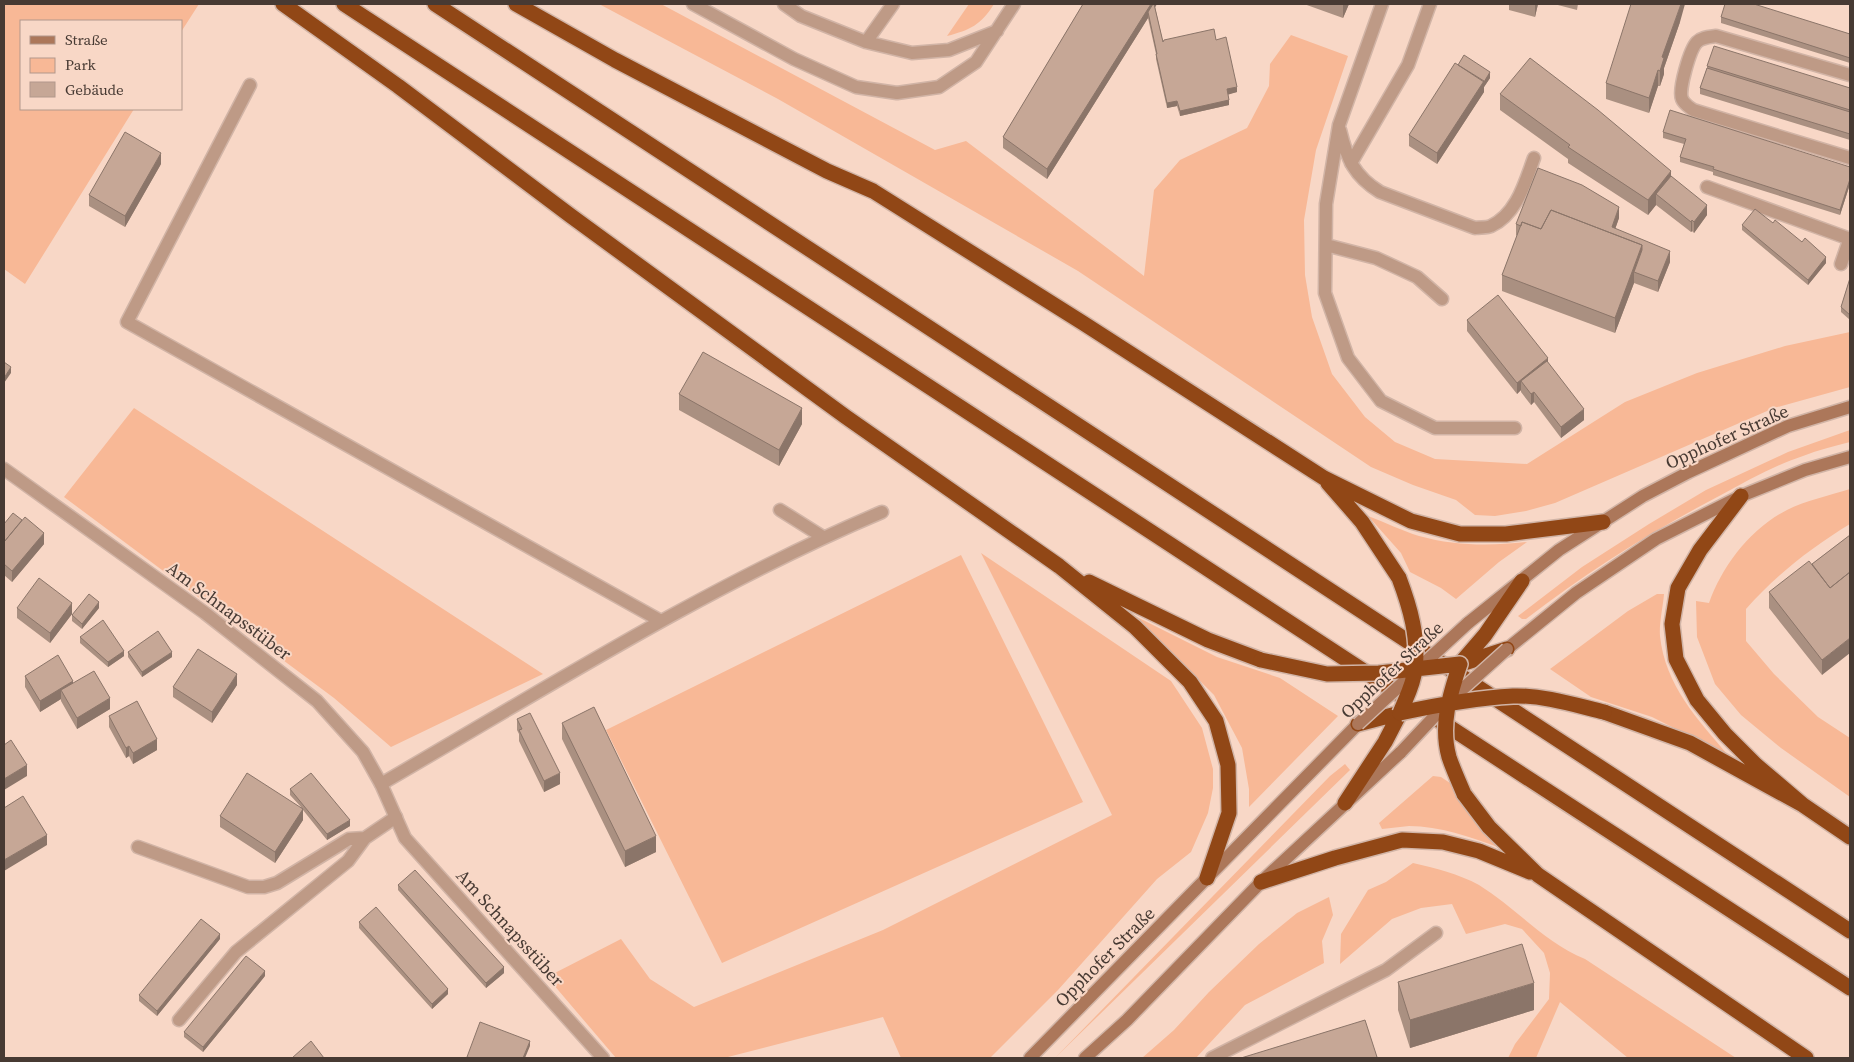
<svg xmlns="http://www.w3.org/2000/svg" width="1854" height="1062" viewBox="0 0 1854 1062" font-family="'Source Serif 4',serif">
<rect width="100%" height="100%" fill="#f8d7c6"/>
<path fill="#f8b896" d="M4 4H199L181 32V21H21V109H134L25 284 4 269Z
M599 4H661L935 150 966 141 1144 276 1154 190 1180 160 1247 128 1269 86 1270 64 1291 35 1348 56 1316 150 1304 220 1305 275 1312 317 1332 374 1365 417 1395 442 1435 459 1527 464 1625 402 1697 373 1785 346 1850 332V387L1774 408 1555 503 1526 511 1495 516 1475 515 1456 500 1413 485 1371 467 1078 271 778 99Z
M969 4H994C981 25 970 30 947 36Z
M134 408 543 674 391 747 334 698 64 497Z
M1850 430V442C1835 446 1818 450 1803 456 1775 465 1747 481 1721 495 1652 531 1587 572 1526 619H1522L1518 616 1582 567 1649 524 1706 490 1788 452Z
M1850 489V524C1812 547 1776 575 1746 609V641L1774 674 1818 717 1850 738V797L1781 748 1741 715 1715 684 1697 637 1696 601 1709 603C1722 566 1751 528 1787 510 1804 501 1831 495 1850 489Z
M1368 516C1385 522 1402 531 1419 536 1455 546 1490 546 1527 542L1499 562 1456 599 1441 588 1410 572 1401 553Z
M981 553 1171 681 1202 728 1213 769V788L1208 813 1191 852 1157 879 1058 990 990 1058H901L883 1017 724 1058H616L547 977 621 939 650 979 694 1007 883 930 1112 815Z
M961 555 1083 802 722 963 606 730Z
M1657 594H1664C1663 607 1659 623 1660 636 1665 685 1698 720 1728 755L1652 717 1591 697 1550 669 1628 611Z
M1135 616 1217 657 1280 678 1338 716 1249 807V789L1242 748 1214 695Z
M1345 764 1350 770 1055 1058 1330 776Z
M1433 776 1441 777 1450 783 1464 806 1498 847C1470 837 1440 826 1409 826 1400 827 1391 828 1382 829L1379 823Z
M1413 863C1435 868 1459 874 1479 885 1516 908 1544 942 1585 959L1736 1058H1628L1560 1002 1536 1058H1508L1515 1044 1549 999 1550 973 1544 953 1522 929 1505 924 1466 934 1452 904 1421 908 1392 919 1340 964 1341 934 1368 890 1386 882Z
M1329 897 1333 915 1322 941 1324 963 1245 1005 1196 1058H1142L1174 1030 1209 992 1259 944 1297 913Z"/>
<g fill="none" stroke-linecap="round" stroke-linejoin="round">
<g stroke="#d1b4a6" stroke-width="15">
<path id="lane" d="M693 4 794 59 856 87 897 93 939 87 976 62 1014 4
M784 4 801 16 866 42 912 53 949 50 997 31
M1382 4 1339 125 1326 204 1325 293 1348 358 1381 401 1435 428H1515
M866 42 893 4
M1850 75 1716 36C1709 37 1702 37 1697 42 1690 49 1678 90 1682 99 1684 104 1689 107 1693 110L1850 158
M250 85 127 322 661 621
M1340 130C1347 159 1354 176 1380 192L1475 228C1480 227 1487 228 1491 226 1517 214 1525 182 1534 158
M1351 163 1408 65 1430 4
M1707 187 1850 239
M1326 245 1376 258 1417 277 1442 299
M1841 264 1850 238
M780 510 823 537
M381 784C545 689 707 586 882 512
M138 847 248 887H264L277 883 349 839 365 838 396 817
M179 1020 236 952 348 861 365 838"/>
</g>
<g stroke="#d1b4a6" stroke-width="15">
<path id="street" d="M4 469 205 613 317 701 363 752 381 784 405 838 603 1058
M1212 1058 1386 970 1436 933"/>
</g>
<g stroke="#d1b4a6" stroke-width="15">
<path id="secondary" d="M1468 623 1559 550 1643 496 1689 472 1788 426 1850 407
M1507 649 1576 593 1656 539 1741 496 1805 470 1850 457
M1030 1058 1358 724
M1085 1058 1127 1020 1261 882 1401 752"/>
</g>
<g stroke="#d1b4a6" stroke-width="18">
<path id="highway" d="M283 4 398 86 571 216 846 417 1059 566 1135 627 1190 682 1216 721 1228 765 1229 813 1207 878
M344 4 1405 698
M435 4 1850 931
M516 4 615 60 827 171 873 191 1083 323 1324 478 1411 521 1460 534H1506L1603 522
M1328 483 1362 522 1399 578
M1741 496 1700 550 1678 588 1672 624 1676 659 1697 700 1725 734 1756 765 1803 805
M1089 582 1208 640 1261 660
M1460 664 1485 635 1522 581
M1461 664 1507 649
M1604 712 1690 743 1803 805 1850 837
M1437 719 1850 988
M1358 724 1400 713
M1464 794 1489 827 1538 875 1806 1058
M1345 803 1385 742 1400 713
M1261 882 1335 858 1402 840 1443 842 1479 851 1530 872"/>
</g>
<use href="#lane" stroke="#be9a86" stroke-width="12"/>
<use href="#street" stroke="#be9a86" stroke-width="12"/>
<use href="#secondary" stroke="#ac775a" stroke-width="12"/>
<use href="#highway" stroke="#914716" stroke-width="15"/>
<g stroke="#d1b4a6" stroke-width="15" stroke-linecap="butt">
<path id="secondary-bridge" d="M1358 724 1468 623
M1401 752 1447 703 1507 649"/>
</g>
<g stroke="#d1b4a6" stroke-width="18" stroke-linecap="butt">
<path id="highway-bridge" d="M1399 578C1410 607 1419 638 1415 669 1414 684 1405 700 1400 713
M1261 660 1327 674 1379 673 1460 664C1450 694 1440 725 1449 757 1453 769 1459 782 1464 794
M1400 713C1437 705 1475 698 1513 696 1543 695 1575 705 1604 712"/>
</g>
<use href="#secondary-bridge" stroke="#ac775a" stroke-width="12"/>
<use href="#highway-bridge" stroke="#914716" stroke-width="15"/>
</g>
<path fill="#aa9081" d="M1083 4H1157L1155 7 1163 42 1216 40 1237 92 1228 94 1229 105 1180 116 1177 106 1167 108 1156 59V54L1148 18 1047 179 1003 148V137Z
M1304 4H1349L1343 18Z
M1509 4H1538L1535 17 1509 10Z
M1554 4H1578L1577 10Z
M1721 17 1850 34V63L1721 23Z
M1680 22 1664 68V74L1660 86H1658L1649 113 1606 99V83Z
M1458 65 1490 78 1484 87V92L1437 164 1409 146V135Z
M1707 66 1850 88V140L1700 94V88L1707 68Z
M1500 94 1671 176 1707 215 1694 233 1692 231 1691 232 1656 205 1648 215 1568 163V159L1500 110Z
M1663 132 1850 167V184L1840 215 1713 175V172L1680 162V157L1684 144 1663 138Z
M161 164 125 227 89 206V195Z
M1619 218 1615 229 1670 262 1658 292 1634 283 1615 333 1502 291V275L1517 236 1516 235V224Z
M1742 225 1826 263 1808 285 1742 230Z
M1850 278V320L1841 312V307Z
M1467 320 1548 363 1584 420 1561 438 1534 402 1531 405 1521 392V390L1517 394 1467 331Z
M679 394 802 424 779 466 679 410Z
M4 524 44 544 12 582 4 575Z
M1850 535 1822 675 1769 608V592L1812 564Z
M17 608 72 614 50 643 17 618Z
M99 608 82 629 72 621V615Z
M80 637 124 656 108 667 80 643Z
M128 652 172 657 142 677 128 657Z
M25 676 73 683 110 709 77 729 61 701V699L40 712 25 687Z
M237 685 212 723 173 697V687Z
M109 716 157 750 133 764 129 756 126 758 109 727Z
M517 719 560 784 544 792 519 741V734L517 730Z
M562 723 656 852 625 867 562 739Z
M290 789 350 826 327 840 303 810V820L275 863 220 827V816L301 807 290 795Z
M398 885 504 973 486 988 398 890Z
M359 922 448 994 432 1009 359 928Z
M220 939 157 1016 139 1001V995Z
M265 976 203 1052 184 1037V1032Z
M1398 982 1534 1010 1410 1048 1398 1010Z"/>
<path fill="#8b7569" d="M1151 4H1157L1149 17 1148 12V18L1047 179V169Z
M1343 4H1349L1343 18Z
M1535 4H1538L1535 17Z
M1681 4H1685L1680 22 1664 68V74L1660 86V71L1662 57Z
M1658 70V86L1649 113V98Z
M1490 72V78L1484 87V92L1437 164V153Z
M1237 87V92L1227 95V89Z
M1229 100V105L1180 116V111Z
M1177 101V106L1167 108V103Z
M161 153V164L125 227V216Z
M1671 171V186L1656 194V205L1648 215V200Z
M1850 179V184L1840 215V210Z
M1707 205V215L1694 233V222Z
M1619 207V218L1612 238V227Z
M1692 220V231L1691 232V222Z
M1642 245V261L1634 272V283L1615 333V318Z
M1670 251V262L1658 292V281Z
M1826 257V263L1808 285V280Z
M1548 358V368L1521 381V390L1517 394V383Z
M11 367V373L4 383V378Z
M1534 392V402L1531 405V394Z
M802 408V424L779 466V450Z
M1584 409V420L1561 438V427Z
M44 533V544L12 582V571Z
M99 602V608L82 629V624Z
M72 603V614L50 643V633Z
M1850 638V653L1822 675V660Z
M124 651V656L108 667V662Z
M172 652V657L142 677V672Z
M237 674V685L212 723V712Z
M73 681V691L61 690V699L40 712V701Z
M110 698V709L77 729V718Z
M157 739V750L133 764V753Z
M129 746V756L126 758V748Z
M27 765V776L4 790V779Z
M560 773V784L544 792V781Z
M303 809V820L275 863V852Z
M350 820V826L327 840V834Z
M47 835V845L4 871V860Z
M656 836V852L625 867V851Z
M220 934V939L157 1016V1011Z
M504 967V973L486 988V983Z
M265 971V976L203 1052V1047Z
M1534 983V1010L1410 1048V1020Z
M448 989V994L432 1009V1004Z
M530 1041V1046L525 1058H523Z"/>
<path fill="#c6a796" stroke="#8b7569" d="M1083 4H1151L1047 169 1003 137Z
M1153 4H1154L1163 42 1164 40 1214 29 1216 40 1226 37 1237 87 1227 89 1229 100 1180 111 1177 101 1167 103 1156 54H1157L1148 12Z
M1631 4H1681L1662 57 1664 58 1660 71 1658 70 1649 98 1606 83Z
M1725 4H1754L1850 34V58L1721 17Z
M1714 46 1850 88V110L1707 66Z
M1464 55 1490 72 1484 82 1458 65Z
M1530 58 1598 110 1671 171 1648 200 1568 147 1570 145 1500 94Z
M1455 63 1484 81 1437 153 1409 135Z
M1707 68 1850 112V134L1700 88Z
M1670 110 1850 167V179L1840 210 1713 169 1714 167 1680 157 1686 139 1663 132Z
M125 132 161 153 125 216 89 195Z
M1538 168 1582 185 1619 207 1612 227 1670 251 1658 281 1634 272 1642 250V245L1551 210 1541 229 1522 222 1521 226 1516 224Z
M1671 176 1707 205 1694 222 1692 220 1691 222 1656 194Z
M1755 209 1773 223 1775 220 1802 242 1805 238 1826 257 1808 280 1742 225Z
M1551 210 1642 245 1615 318 1502 275 1522 222 1541 229Z
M1850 278V315L1841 307Z
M1498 295 1548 358 1517 383 1467 320Z
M703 352 802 408 779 450 679 394Z
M1547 361 1584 409 1561 427 1534 392 1531 394 1521 381Z
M4 362 11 367 4 378Z
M13 513 22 520 4 542V524Z
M25 517 44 533 12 571 4 564V542Z
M1850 535V572L1830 588 1812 564Z
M1809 561 1830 588 1850 572V638L1822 660 1769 592Z
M39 578 72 603 50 633 17 608Z
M89 594 99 602 82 624 72 615Z
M103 620 124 651 108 662 80 637Z
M158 631 172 652 142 672 128 652Z
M198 649 237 674 212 712 173 687Z
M58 655 73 681 40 701 25 676Z
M94 671 110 698 77 718 61 690Z
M137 701 157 739 133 753 129 746 126 748 109 716Z
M594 707 656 836 625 851 562 723Z
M530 713 560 773 544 781 519 730 522 729 517 719Z
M11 740 27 765 4 779V745Z
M247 773 303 809 275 852 220 816Z
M311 773 350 820 327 834 290 789Z
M23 796 47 835 4 860V808Z
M415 870 504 967 486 983 398 885Z
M376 907 448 989 432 1004 359 922Z
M201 919 220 934 157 1011 139 995Z
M1522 944 1534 983 1410 1020 1398 982Z
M246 956 265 971 203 1047 184 1032Z
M1365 1020 1377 1057 1374 1058H1241Z
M480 1022 530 1041 523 1058H471L467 1057Z
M311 1041 324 1058H292Z"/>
<g text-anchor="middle" stroke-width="4" stroke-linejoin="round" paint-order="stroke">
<g font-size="18" fill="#473a33" stroke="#f8d7c6">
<text transform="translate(1727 437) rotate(-24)" y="6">Opphofer Straße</text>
<text transform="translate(229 611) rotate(37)" y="6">Am Schnapsstüber</text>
<text transform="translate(1392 670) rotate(-43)" y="6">Opphofer Straße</text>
<text transform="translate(510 928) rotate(48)" y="6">Am Schnapsstüber</text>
<text transform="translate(1105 957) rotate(-45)" y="6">Opphofer Straße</text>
</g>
</g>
<rect width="1854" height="1062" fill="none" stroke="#473a33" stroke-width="10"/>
<rect x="20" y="20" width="162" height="90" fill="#f8d7c6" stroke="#b1988b"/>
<rect x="30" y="36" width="25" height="8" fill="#ac775a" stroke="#b1988b"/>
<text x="65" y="45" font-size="15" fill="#473a33">Straße</text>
<rect x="30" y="58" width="25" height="15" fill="#f8b896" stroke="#b1988b"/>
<text x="65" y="70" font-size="15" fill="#473a33">Park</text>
<rect x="30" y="82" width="25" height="15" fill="#c6a796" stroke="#b1988b"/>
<text x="65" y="95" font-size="15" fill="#473a33">Gebäude</text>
</svg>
